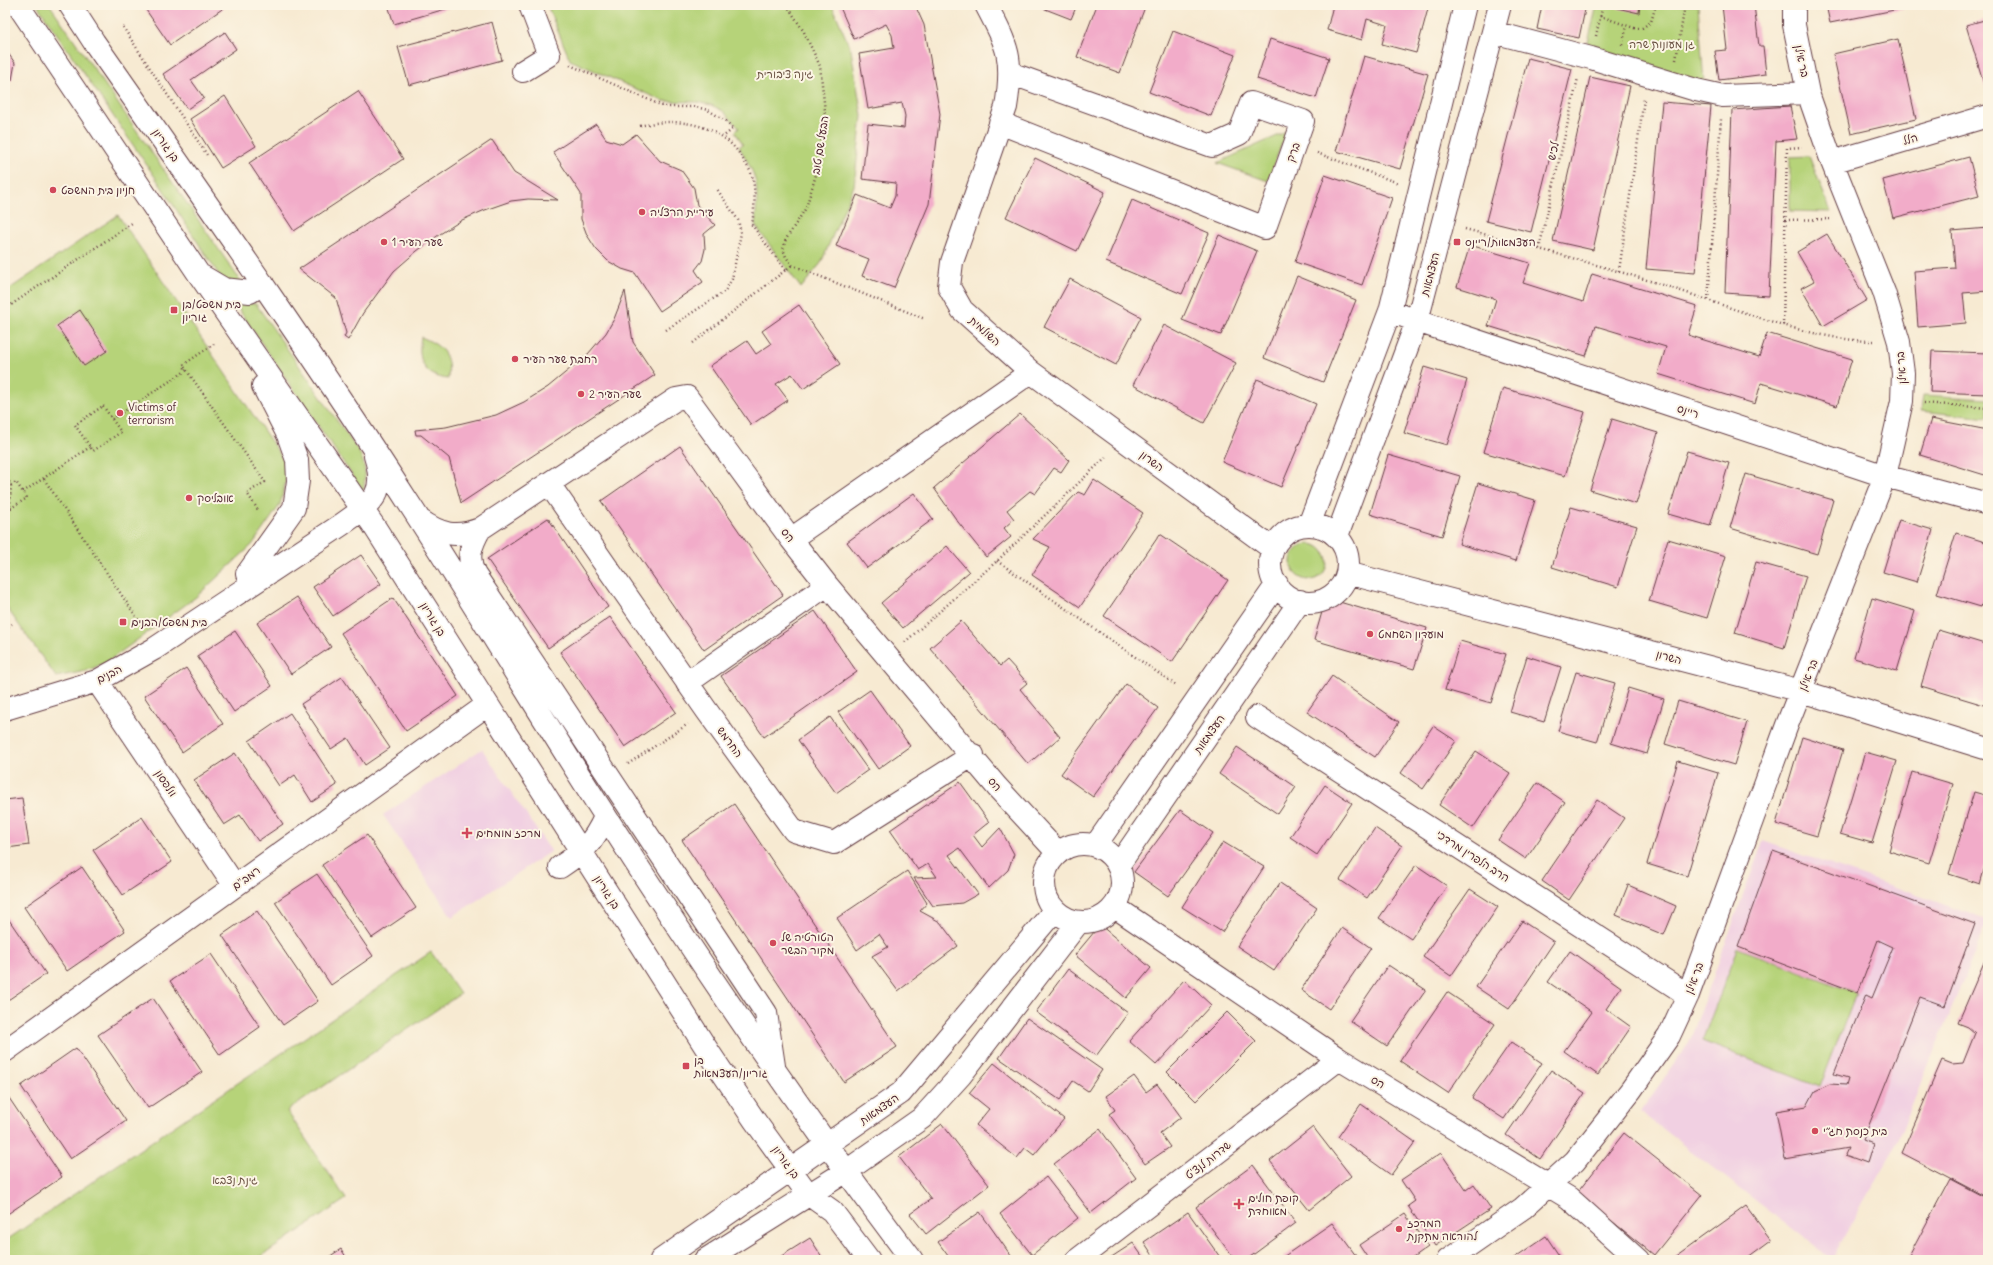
<svg xmlns="http://www.w3.org/2000/svg" width="1993" height="1265" viewBox="0 0 1993 1265" font-family="Delius,'Playpen Sans Hebrew',sans-serif">
<rect width="100%" height="100%" fill="#fcf5e5"/>
<filter id="ink" filterUnits="userSpaceOnUse"><feTurbulence type="fractalNoise" baseFrequency=".025" numOctaves="2"/><feDisplacementMap in="SourceGraphic" scale="8" xChannelSelector="R" yChannelSelector="G"/><feConvolveMatrix kernelMatrix="1 2 1 2 8 2 1 2 1" color-interpolation-filters="sRGB"/></filter>
<filter id="wash" filterUnits="userSpaceOnUse"><feTurbulence type="fractalNoise" baseFrequency=".012" numOctaves="4" result="noise"/><feDisplacementMap in="SourceGraphic" scale="16" xChannelSelector="R" yChannelSelector="G"/><feGaussianBlur stdDeviation="0.9" result="paint"/><feColorMatrix in="noise" values="0 0 0 0 0 0 0 0 0 0 0 0 0 0 0 0 0 1.4 0 .05"/><feComposite in="paint" operator="in"/></filter>
<g filter="url(#wash)">
<rect width="100%" height="100%" fill="#f7ead2"/>
<path fill="#f1d0e2" d="M482 749 551 851 452 917 383 815Z
M1763 841 1988 920 1894 1149 1831 1258 1640 1112 1689 1043Z"/>
<path fill="#b6d379" stroke="#807952" d="M37 5H50L244 286 223 281 155 177Z
M547 5H832L851 50 862 116 854 186 821 263 801 288 755 225C758 186 760 181 739 147L743 144 735 132 739 128 723 111 711 105 697 102 663 101 570 60Z
M1597 5H1698L1705 96 1586 50Z
M1286 132 1268 181 1217 163Z
M1809 156 1831 212 1790 211V157Z
M118 215 285 462 286 479 280 505 252 545 196 597 107 662 86 671 56 677 7 608 5 609V292Z
M233 301 256 304 359 452C366 466 366 476 363 491Z
M421 337C443 346 451 355 448 379 423 376 417 360 421 337Z
M1923 395 1988 399V418L1921 411Z
M1291 562a18 18 0 1 1 36 0a18 18 0 1 1-36 0Z
M1738 948 1856 993 1820 1087 1702 1041Z
M431 952 460 994 287 1111 346 1199 256 1260H5V1241Z"/>
<g id="blocks">
<path fill="#f2acc9" d="M154 5H228L170 45 146 10Z
M388 5H459L394 24Z
M839 5H915L924 25 940 114 929 204 894 288 862 276 869 259 836 246 857 195 890 208 895 196 896 183 862 179 868 124 904 128 905 116 902 103 868 109 859 54 894 48 892 35 886 24 854 39Z
M1035 5H1077L1071 19Z
M1097 5H1141L1145 7 1120 73 1077 57Z
M1333 5H1429L1416 53 1382 44 1387 25 1367 19 1362 40 1327 30Z
M1542 5H1586L1579 38 1537 29Z
M1618 5H1640L1639 13 1617 8Z
M1722 5H1754L1759 46H1763L1766 74 1719 80 1715 51 1727 50Z
M1826 5H1914V6L1830 23Z
M1988 19V97L1966 25Z
M492 22 502 60 409 85 398 47Z
M1173 31 1235 55 1211 116 1149 92Z
M225 32 236 49 191 80 204 98 187 109 163 74Z
M1270 39 1329 58 1316 98 1257 79Z
M1898 39 1916 119 1851 134 1833 54Z
M5 49 15 63 12 80 5 84Z
M1364 56 1428 74 1400 169 1336 151Z
M1528 58 1572 69 1531 232 1486 221Z
M1590 77 1630 86 1593 250 1553 241Z
M358 91 403 159 294 231 249 163Z
M225 96 256 146 221 168 190 119Z
M1662 102 1711 106 1695 273 1646 269Z
M1790 106 1797 139 1776 141 1769 296 1725 293 1732 110Z
M596 124 606 139 622 144 636 134 660 161 681 170 694 188 697 205 715 225 704 234 705 249 702 261 695 270 703 282 660 311 635 273 622 269 608 261 596 249 587 235 581 219V194L553 152Z
M492 140 514 173 558 200 528 199 511 201 485 210 462 220 440 234 417 251 394 271 363 313 348 340 344 337 346 333 336 298 299 269Z
M1969 157 1979 196 1893 218 1883 180Z
M1035 158 1105 192 1077 251 1006 217Z
M1325 175 1392 198 1362 285 1295 262Z
M1132 200 1209 233 1182 294 1106 262Z
M1988 228V291L1963 293 1966 323 1918 327 1914 271 1955 268 1952 231Z
M1827 234 1867 300 1823 326 1801 288 1814 281 1797 252Z
M1219 235 1257 251 1221 335 1182 320Z
M1470 245 1530 263 1523 283 1583 302 1592 274 1697 306 1688 335 1759 357 1767 333 1852 359 1837 406 1761 383 1755 404 1658 374 1666 347 1596 326 1586 356 1488 326 1496 299 1457 287Z
M1297 276 1356 300 1323 382 1264 358Z
M1070 279 1141 317 1116 365 1044 327Z
M625 291 633 342 655 375 461 503 449 458 421 435H416L415 430 446 427 496 415 524 402 548 387 588 354 606 333 614 319Z
M799 305 840 364 803 389 792 374 776 384 788 400 751 425 710 366 747 341 756 354 771 344 762 331Z
M80 310 107 351 84 366 57 326Z
M1164 325 1236 363 1204 423 1133 385Z
M1932 351 1988 353V394L1930 392Z
M1424 367 1467 380 1447 445 1404 433Z
M1257 379 1316 404 1281 487 1222 462Z
M1503 388 1585 412 1565 476 1483 452Z
M1020 414 1069 460 1061 472 1054 468 1035 494 1030 491 1007 510 1014 519 1004 528 1011 537 986 557 958 522 934 488Z
M1612 419 1658 433 1636 504 1590 490Z
M1931 419 1988 430V476L1920 455Z
M680 446 783 595 704 650 601 501Z
M1687 451 1729 463 1710 526 1668 514Z
M1388 455 1460 476 1442 536 1370 514Z
M1746 474 1833 500 1817 554 1730 528Z
M1094 480 1143 513 1080 607 1032 575 1050 547 1033 539 1078 492 1085 495Z
M1478 483 1535 500 1516 561 1459 544Z
M914 493 933 519 867 568 847 542Z
M1571 507 1637 526 1618 587 1552 567Z
M548 518 608 607 548 648 487 559Z
M1899 520 1933 530 1917 582 1883 572Z
M1956 533 1988 543V585L1981 607 1937 594Z
M1160 534 1228 580 1172 662 1104 616Z
M1668 539 1726 556 1707 618 1649 601Z
M947 546 969 572 903 628 881 603Z
M361 555 381 584 333 616 313 587Z
M1756 562 1806 576 1784 648 1735 633Z
M297 597 331 647 291 674 257 623Z
M393 598 458 696 406 731 341 633Z
M1326 598 1427 628 1414 669 1314 640Z
M1872 598 1915 611 1897 671 1854 658Z
M815 611 857 672 764 737 721 676Z
M610 617 676 712 625 747 560 652Z
M961 621 1000 666 1007 660 1017 671 1027 683 1020 689 1060 737 1028 764 930 648Z
M1938 630 1988 645V693L1984 705 1921 686Z
M235 631 272 686 234 712 197 656Z
M1460 641 1506 654 1491 703 1445 690Z
M1527 656 1561 667 1544 722 1510 712Z
M186 668 223 724 182 752 144 696Z
M1576 672 1615 683 1597 742 1558 731Z
M1332 676 1399 722 1375 757 1307 712Z
M342 677 390 748 365 765 348 738 331 749 301 704Z
M1126 684 1158 708 1093 797 1061 774Z
M1628 688 1664 699 1647 754 1611 743Z
M870 690 910 746 878 769 838 712Z
M1678 701 1747 722 1734 765 1665 744Z
M290 713 337 785 312 802 295 775 279 786 249 741Z
M830 717 868 770 836 793 798 740Z
M1433 726 1456 741 1423 789 1401 773Z
M1802 737 1843 750 1817 836 1776 824Z
M1237 747 1296 787 1278 814 1219 774Z
M1476 751 1510 773 1473 828 1439 805Z
M1865 752 1897 761 1872 843 1840 834Z
M235 753 283 824 258 841 240 815 224 825 194 780Z
M1678 761 1718 773 1687 876 1647 864Z
M1912 772 1953 784 1929 863 1889 851Z
M960 782 989 822 973 835 982 847 1000 828 1014 854 1008 870 989 888 959 848 949 855 978 894 962 903 933 906 914 878 937 877 928 864 918 870 890 830Z
M1537 783 1565 802 1526 859 1498 840Z
M1325 785 1352 803 1317 855 1290 837Z
M1974 792 1988 796V856L1980 884 1949 874Z
M22 798 29 845 7 848 5 800Z
M1597 800 1624 818 1569 900 1542 881Z
M734 804 897 1047 844 1082 682 840Z
M1180 810 1213 833 1168 896 1134 872Z
M142 817 172 862 123 895 93 850Z
M1375 828 1402 846 1367 898 1340 880Z
M367 835 416 908 372 938 322 865Z
M1223 842 1264 867 1222 932 1182 907Z
M1773 851 1975 924 1945 1006 1920 997 1863 1140 1873 1144 1867 1163 1845 1155 1848 1148 1785 1159 1776 1111 1807 1106 1815 1091 1830 1084 1846 1085 1848 1078 1834 1074 1866 995 1872 998 1893 947 1878 940 1858 993 1738 947Z
M5 858 8 874H5Z
M1416 865 1447 886 1411 939 1379 918Z
M82 867 125 931 67 971 24 907Z
M907 871 927 903 920 911 940 922 958 946 898 991 872 956 888 947 879 934 857 950 837 918Z
M317 874 373 956 331 985 275 902Z
M1280 883 1317 908 1274 971 1237 946Z
M1628 885 1676 906 1664 935 1616 915Z
M1470 889 1498 907 1451 976 1423 957Z
M257 911 318 1001 283 1025 222 935Z
M5 914 46 974 5 1002Z
M1522 921 1554 942 1509 1009 1476 987Z
M1100 925 1151 968 1126 998 1075 955Z
M1342 928 1371 948 1329 1009 1301 990Z
M1570 951 1621 987 1606 1009 1631 1027 1598 1075 1564 1051 1592 1012 1548 982Z
M1988 953V1198L1902 1153 1942 1060 1952 1064 1963 1063 1975 1033 1968 1027 1958 1023Z
M211 954 260 1027 220 1055 170 981Z
M1388 965 1426 990 1387 1046 1350 1021Z
M1068 969 1128 1013 1096 1056 1036 1012Z
M1184 980 1211 1005 1156 1065 1129 1041Z
M1447 992 1495 1024 1448 1093 1400 1061Z
M153 998 202 1072 148 1108 98 1035Z
M1227 1012 1256 1041 1196 1101 1167 1072Z
M1027 1018 1102 1070 1088 1091 1073 1081 1060 1100 999 1058Z
M1511 1042 1542 1063 1504 1119 1472 1098Z
M76 1048 126 1121 70 1159 21 1086Z
M994 1063 1064 1119 1034 1155 1025 1148 1017 1158 976 1125 989 1109 969 1093Z
M1551 1070 1585 1093 1540 1159 1506 1135Z
M1134 1076 1146 1092 1157 1084 1181 1117 1160 1133 1170 1147 1145 1164 1109 1114 1115 1110 1106 1096Z
M5 1092 62 1177 6 1215 5 1214Z
M1361 1104 1415 1142 1391 1175 1338 1137Z
M942 1124 989 1185 926 1234 910 1214 931 1199 899 1157Z
M1313 1127 1351 1176 1309 1210 1270 1161Z
M1100 1129 1136 1178 1091 1213 1054 1164Z
M1624 1133 1702 1195 1654 1255 1577 1193Z
M1441 1153 1466 1190 1474 1184 1491 1209 1435 1246 1408 1206 1415 1201 1401 1180Z
M1253 1165 1296 1223 1246 1260H1235L1196 1207Z
M1046 1177 1078 1218 1032 1255 1000 1214Z
M1950 1179 1988 1199V1260H1907Z
M1746 1206 1771 1240 1744 1260H1671Z
M980 1212 1014 1260H951L938 1242Z
M1188 1212 1222 1260H1156L1144 1242Z
M1405 1214 1428 1247 1410 1260H1369L1359 1245Z
M1332 1223 1359 1260H1286L1283 1257Z
M1546 1236 1562 1260H1511Z
M810 1238 824 1260H775Z
M1133 1243 1145 1260H1107Z
M341 1249 348 1260H324Z"/>
</g>
</g>
<g filter="url(#ink)">
<use href="#blocks" fill-opacity="0" stroke="#643d44" stroke-width="1"/>
<g fill="none" stroke-linecap="round" stroke-linejoin="round">
<g stroke="#643d44" stroke-width="24">
<path id="minor" d="M18 5 198 273 374 526 710 1054 755 1121 808 1194 832 1211 869 1260
M70 5 94 42C201 195 309 348 410 505 477 608 539 714 606 817 703 968 804 1117 912 1260
M1493 32 1591 58 1696 90 1723 96 1808 93
M523 71 549 55 530 5
M1000 123 1265 228 1303 121 1251 103 1239 134 1212 146 1010 73
M1832 162 1988 116
M202 276 224 289 250 292 263 284
M1390 311 1417 321 1885 476 1988 504
M1031 372 1273 549
M549 484 707 711 794 831 834 843 973 755
M420 520C441 535 456 538 480 529L676 399 687 397 791 539 827 585 997 787 1058 853
M1309 525 1390 311 1465 5
M1270 564a39 39 0 1 1 78 0a39 39 0 1 1-78 0Z
M480 529C471 545 466 558 475 575L766 1013 774 1066
M1337 536 1417 321 1500 5
M791 539 1031 372 962 310 949 287 952 262 1006 107C1014 58 1008 47 986 5
M1347 573 1801 691 1988 749
M247 574 294 508 298 481 297 460 288 435 263 386
M97 681 235 886
M687 683 827 585
M5 709 97 681 154 649 341 525C370 504 388 496 375 456
M1257 717 1688 995
M1044 883a39 39 0 1 1 78 0a39 39 0 1 1-78 0Z
M1095 846 1277 584
M1118 866 1300 601
M560 867C584 851 593 843 605 817
M1115 907 1339 1059 1569 1198 1638 1260
M5 1051 487 705
M661 1260 901 1093 1054 911
M705 1260 845 1172 922 1118 961 1075 1078 923
M1077 1260 1339 1059
M1448 1260 1523 1208 1575 1161 1631 1090 1669 1036 1688 995 1787 725 1885 476 1902 401 1903 373 1899 342 1884 292 1832 162 1808 93 1794 25V5"/>
</g>
<path stroke="#643d44" stroke-width="2.5" stroke-dasharray="1 3" stroke-linecap="butt" d="M787 5 804 32 820 66 825 111 818 168 806 208 786 239 783 249 786 257 792 265 925 319
M1600 16 1634 28H1642L1651 22 1656 5
M123 27 207 155
M1596 36 1603 5
M1622 45 1627 26
M1676 60 1685 5
M570 65 665 107H696L708 110 726 121 733 129 724 136
M640 126C678 116 724 124 744 161 748 167 752 173 753 180 756 195 754 210 752 225L786 271
M1317 153 1398 183
M1785 220 1831 219
M1465 229C1536 248 1608 267 1678 290 1737 309 1813 341 1874 341
M1539 249 1578 78
M1619 271 1644 99
M1708 300 1721 119
M5 309 132 223
M1783 325 1787 148 1802 147
M666 330 725 291 732 279 741 233 738 220 717 189
M693 343 792 265
M214 344 183 365 265 482 247 493 258 510
M1924 403 1988 408
M103 406 121 432 93 451 75 425Z
M112 419 187 370
M5 475 11 485 10 506
M44 479 139 621
M23 492 90 447
M5 510 10 506 11 508 27 498 16 482 11 485
M997 561 1177 686
M5 629 12 624
M905 642 997 561 1107 456
M628 764 688 724"/>
<use href="#minor" stroke="#fff" stroke-width="22"/>
</g>
</g>
<g fill="#d1495b" stroke="#fcf5e5" stroke-width="1.5">
<circle cx="53" cy="190" r="4"/>
<circle cx="642" cy="212" r="4"/>
<circle cx="384" cy="242" r="4"/>
<rect x="1453" y="238" width="8" height="8" rx="2"/>
<rect x="170" y="306" width="8" height="8" rx="2"/>
<circle cx="515" cy="359" r="4"/>
<circle cx="581" cy="394" r="4"/>
<circle cx="120" cy="413" r="4"/>
<circle cx="189" cy="498" r="4"/>
<rect x="119" y="618" width="8" height="8" rx="2"/>
<circle cx="1370" cy="634" r="4"/>
<path d="M465 827h4v4h4v4h-4v4h-4v-4h-4v-4h4z"/>
<circle cx="773" cy="943" r="4"/>
<rect x="682" y="1062" width="8" height="8" rx="2"/>
<circle cx="1815" cy="1131" r="4"/>
<path d="M1237 1198h4v4h4v4h-4v4h-4v-4h-4v-4h4z"/>
<circle cx="1399" cy="1229" r="4"/>
</g>
<g text-anchor="middle" stroke-width="4" stroke-linejoin="round" paint-order="stroke">
<g font-size="11" fill="#654c3e" stroke="#fcf5e5">
<text x="1662" y="48">גן מעונות שרה</text>
<text x="785" y="78">גינה ציבורית</text>
<text x="235" y="1184">גינת נצבא</text>
</g>
<g font-size="11" fill="#4a1f2b" stroke="#fcf5e5">
<text transform="translate(1802 61) rotate(78)" y="4">בר אילן</text>
<text transform="translate(1910 139) rotate(-17)" y="4">הלל</text>
<text transform="translate(166 145) rotate(55)" y="4">בן גוריון</text>
<text transform="translate(820 145) rotate(-81)" y="4">הבעל שם טוב</text>
<text transform="translate(1553 151) rotate(-77)" y="4">לכיש</text>
<text transform="translate(1293 152) rotate(-70)" y="4">ברק</text>
<text transform="translate(1430 274) rotate(-75)" y="4">העצמאות</text>
<text transform="translate(985 331) rotate(42)" y="4">השולמית</text>
<text transform="translate(1901 368) rotate(-94)" y="4">בר אילן</text>
<text transform="translate(1688 411) rotate(18)" y="4">ריינס</text>
<text transform="translate(1152 461) rotate(36)" y="4">השרון</text>
<text transform="translate(788 535) rotate(53)" y="4">הס</text>
<text transform="translate(433 619) rotate(58)" y="4">בן גוריון</text>
<text transform="translate(1669 657) rotate(15)" y="4">השרון</text>
<text transform="translate(109 674) rotate(-28)" y="4">הבנים</text>
<text transform="translate(1808 675) rotate(-68)" y="4">בר אילן</text>
<text transform="translate(1209 734) rotate(-55)" y="4">העצמאות</text>
<text transform="translate(730 742) rotate(54)" y="4">החרמש</text>
<text transform="translate(166 783) rotate(56)" y="4">וולפסון</text>
<text transform="translate(995 784) rotate(50)" y="4">הס</text>
<text transform="translate(1473 856) rotate(33)" y="4">הרב הלפרין מרדכי</text>
<text transform="translate(246 878) rotate(-36)" y="4">רמב"ם</text>
<text transform="translate(607 892) rotate(57)" y="4">בן גוריון</text>
<text transform="translate(1694 978) rotate(-69)" y="4">בר אילן</text>
<text transform="translate(1378 1082) rotate(31)" y="4">הס</text>
<text transform="translate(879 1109) rotate(-35)" y="4">העצמאות</text>
<text transform="translate(1208 1160) rotate(-38)" y="4">שדרות לנצ'ט</text>
<text transform="translate(786 1162) rotate(54)" y="4">בן גוריון</text>
</g>
<g font-size="11" fill="#4a1f2b" stroke="#fcf5e5" text-anchor="start">
<text x="61" y="194">חניון בית המשפט</text>
<text x="650" y="216">עיריית הרצליה</text>
<text x="392" y="246">שער העיר 1</text>
<text x="1465" y="246">העצמאות/ריינס</text>
<text x="182" y="308">בית משפט/בן<tspan x="182" dy="13">גוריון</tspan></text>
<text x="523" y="363">רחבת שער העיר</text>
<text x="589" y="398">שער העיר 2</text>
<text x="128" y="411">Victims of<tspan x="128" dy="13">terrorism</tspan></text>
<text x="197" y="502">אובליסק</text>
<text x="131" y="626">בית משפט/הבנים</text>
<text x="1378" y="638">מועדון השחמט</text>
<text x="476" y="837">מרכז מומחים</text>
<text x="781" y="941">הטורטיה של<tspan x="781" dy="13">מקור הבשר</tspan></text>
<text x="694" y="1064">בן<tspan x="694" dy="13">גוריון/העצמאות</tspan></text>
<text x="1823" y="1135">בית כנסת חג״י</text>
<text x="1248" y="1202">קופת חולים<tspan x="1248" dy="13">מאוחדת</tspan></text>
<text x="1407" y="1227">המרכז<tspan x="1407" dy="13">להוראה מתקנת</tspan></text>
</g>
</g>
<rect width="1993" height="1265" fill="none" stroke="#fcf5e5" stroke-width="20"/>
</svg>
